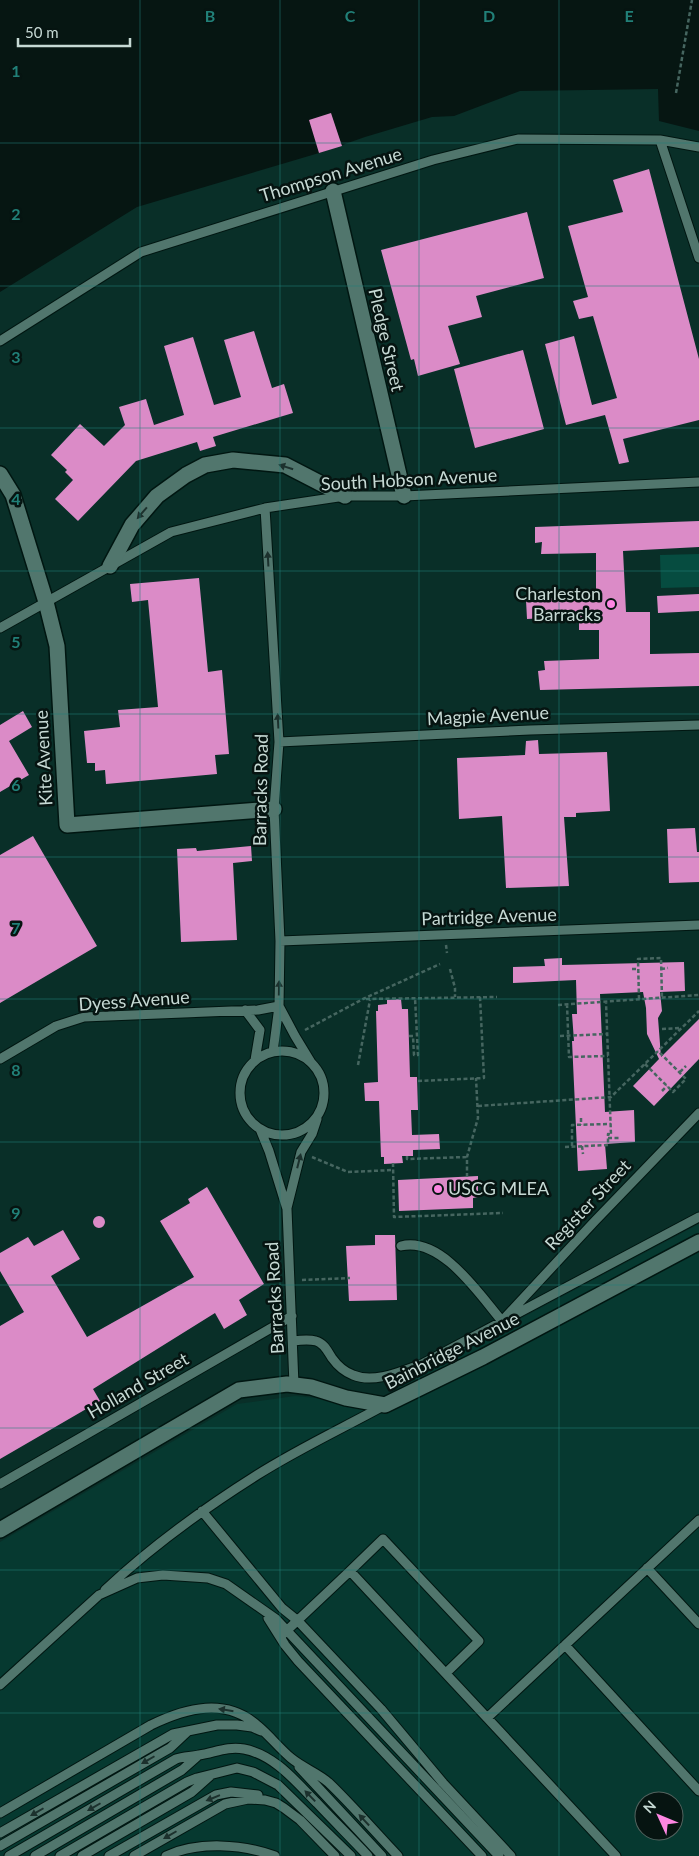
<svg xmlns="http://www.w3.org/2000/svg" width="699" height="1856" viewBox="0 0 699 1856" font-family="Lato,sans-serif">
<rect width="100%" height="100%" fill="#092f28"/>
<path fill="#063930" fill-rule="evenodd" d="M699 1224V1856H0V1542L237 1404 295 1396 402 1406 399 1380 414 1375ZM644 1801H674V1831H644Z"/>
<path fill="#064c40" d="M699 554V587L661 588 660 555Z"/>
<path fill="#061612" d="M0 0H699V131L659 121 658 89 520 91 454 116 432 117 365 137 319 153 137 207 0 292Z"/>
<path fill="#db8bc7" d="M331 113 342 146 319 153 309 120Z
M649 169 699 359V420L623 439 629 462 619 464 605 415 566 425 545 344 574 336 592 405 617 398 593 316 579 319 573 301 588 297 568 226 623 212 613 180Z
M527 212 544 278 476 296 482 317 448 326 460 364 418 376 414 359 411 360 381 250Z
M254 331 272 388 284 384 293 413 213 437 216 446 200 451 197 442 136 461 78 521 55 499 73 480 65 472 67 470 51 455 80 424 104 446 125 425 119 407 146 399 154 425 184 415 164 346 193 337 214 405 241 397 224 340Z
M523 350 544 429 475 448 454 369Z
M699 521V547L623 551 626 612H650V654L699 653V686L540 690 538 671 545 670 544 661 599 659V630H579V616L527 619 526 600 596 595V553L541 554 542 542 535 543V527Z
M199 578 208 672 222 670 229 754 215 755 217 774 106 784 105 770 95 771V763H87L84 731 120 727 118 710 158 707 148 600 132 602 130 584Z
M699 594V611L658 613 657 596Z
M23 711 32 727 9 741 29 775 0 792V725Z
M538 740 539 754 607 752 610 811 576 813V817H564L569 886 506 888 502 816 459 819 457 758 525 755 526 741Z
M695 828 697 852H699V882L669 883 667 829Z
M33 836 97 946 0 1003V855Z
M251 846 252 861 233 863 237 940 181 942 177 849 196 848 197 851Z
M562 958V965L684 962 685 991 660 992 662 1011 658 1018 661 1057 699 1019V1059L654 1106 633 1086 659 1059 647 1034 646 1008 643 992 600 994 605 1112 634 1110 635 1142 605 1144 607 1169 578 1171 572 1041H574L572 1014H577L576 980 513 983V967L545 966 544 959Z
M401 999 402 1009H408L410 1077H417L418 1110H411L412 1135 439 1134 440 1149 413 1150V1156H402L403 1163 384 1164V1157H381L379 1101H365L364 1083 378 1082 376 1011H378V1005L387 1004V1000Z
M478 1176V1197L473 1198V1208L399 1211 398 1180Z
M207 1187 264 1284 239 1300 247 1315 224 1329 215 1313 93 1389 100 1401 0 1459V1326L24 1312 0 1271V1253L28 1237 34 1246 63 1230 80 1259 51 1276 87 1337 194 1277 160 1221 190 1203 188 1199Z
M93 1222a6 6 0 1 1 12 0a6 6 0 1 1-12 0Z
M375 1235H395L397 1300 349 1301 346 1246 375 1245Z"/>
<g fill="none" stroke-linecap="round" stroke-linejoin="round">
<g stroke="#001611" stroke-width="11">
<path id="lane" d="M660 140 699 258
M0 341 141 252 433 160 518 139 660 140 699 147
M265 508 279 742 274 809 280 941 279 1006 295 1036 312 1064
M0 628 171 532 265 508 345 496H404L699 482
M279 742 530 730 699 725
M280 941 699 925
M245 1010 260 1030 255 1060
M240 1093a42 42 0 1 1 84 0a42 42 0 1 1-84 0Z
M0 1059 56 1026 84 1017 258 1010 279 1006 273 1052
M260 1129 269 1151 287 1209 294 1385
M287 1208 301 1152 312 1134 317 1119
M401 1246C441 1236 479 1294 502 1321L594 1222 699 1113
M293 1341C300 1340 309 1339 316 1341 324 1343 328 1352 332 1358 337 1365 345 1372 353 1375 374 1384 402 1371 422 1364L699 1217
M0 1484 292 1316
M202 1511 282 1608 298 1621 381 1709 443 1783 511 1856
M647 1568 699 1624
M350 1571 383 1539 479 1641 446 1673
M105 1590C152 1546 203 1509 257 1475 298 1449 343 1428 385 1405
M268 1618 285 1645 298 1661 482 1856
M280 1637 350 1571 616 1856
M565 1645 699 1791
M0 1685 99 1595 137 1578 163 1575 208 1578 226 1584 276 1619 499 1856
M487 1718 699 1520
M299 1767 382 1856
M0 1813 151 1725C186 1708 226 1697 258 1726 270 1736 279 1748 291 1758 303 1768 318 1773 329 1783 353 1806 375 1832 398 1856
M0 1833 173 1734 217 1725H237L252 1727 261 1731
M0 1846 170 1748 187 1732
M9 1856 176 1759C184 1756 190 1757 199 1755 214 1753 227 1746 244 1749 275 1755 296 1782 317 1803 334 1821 351 1838 368 1856
M35 1856 182 1770 199 1755
M60 1856 187 1782 197 1778 237 1768 253 1772 278 1785 351 1856
M82 1856 192 1792 210 1776
M109 1856 216 1795 231 1792 258 1795
M134 1856 225 1804 248 1799 265 1800 276 1803 284 1808 300 1820 335 1856
M166 1856C198 1841 242 1844 275 1856"/>
</g>
<g stroke="#001611" stroke-width="18">
<path id="street" d="M333 191 404 496
M0 474 13 495 46 602 57 646 67 825 274 809
M110 566 132 525 157 496 186 475 205 465 233 460 285 465 345 496
M0 1530 239 1390 287 1384 311 1387 346 1398 385 1405 483 1357 699 1242"/>
</g>
<path stroke="#466660" stroke-width="2.5" stroke-dasharray="4 2.5" stroke-linecap="butt" d="M676 93 692 0
M446 945 447 953
M450 969 455 988V997
M632 969H638
M661 969 668 968
M366 999 497 997
M639 999 638 959 661 958 662 998
M567 1004 569 1057 608 1056
M558 1005 699 995
M662 1029 681 1028
M305 1030 363 999 440 964
M409 1036H413L414 1055H418L415 998
M560 1036 607 1034
M645 1064 673 1092 686 1079 658 1051
M358 1065 370 1000
M680 1072 686 1066
M418 1081 484 1078 480 997
M662 1091 667 1086
M478 1106 611 1097 699 1011
M581 1118V1125
M608 1138H619
M572 1146V1125L611 1124
M582 1146 583 1154
M565 1147 608 1145V1134L611 1135 606 1002
M407 1156V1159L467 1157
M312 1157 348 1172 393 1170
M393 1163 394 1217 503 1213
M467 1177V1157L478 1118 476 1078
M302 1280 350 1278"/>
<use href="#lane" stroke="#51766d" stroke-width="9"/>
<use href="#street" stroke="#51766d" stroke-width="15"/>
</g>
<defs><path id="oneway-solid" d="M-6-.8H1V-3.2L6.5 0L1 3.2V.8H-6Z" transform="scale(1.25)"/></defs>
<g fill="#1c312d">
<use href="#oneway-solid" transform="translate(286 467) rotate(-162)"/>
<use href="#oneway-solid" transform="translate(142 513) rotate(131)"/>
<use href="#oneway-solid" transform="translate(268 559) rotate(-93)"/>
<use href="#oneway-solid" transform="translate(278 721) rotate(-93)"/>
<use href="#oneway-solid" transform="translate(279 988) rotate(-89)"/>
<use href="#oneway-solid" transform="translate(299 1161) rotate(-76)"/>
<use href="#oneway-solid" transform="translate(226 1710) rotate(-171)"/>
<use href="#oneway-solid" transform="translate(148 1760) rotate(150)"/>
<use href="#oneway-solid" transform="translate(310 1796) rotate(-134)"/>
<use href="#oneway-solid" transform="translate(213 1798) rotate(158)"/>
<use href="#oneway-solid" transform="translate(94 1807) rotate(150)"/>
<use href="#oneway-solid" transform="translate(37 1812) rotate(150)"/>
<use href="#oneway-solid" transform="translate(364 1820) rotate(-133)"/>
<use href="#oneway-solid" transform="translate(170 1835) rotate(150)"/>
</g>
<path fill="none" stroke="#218078" stroke-width="1" stroke-opacity="0.55" d="M140 0V1856M280 0V1856M419 0V1856M559 0V1856M0 143H699M0 286H699M0 428H699M0 571H699M0 714H699M0 857H699M0 999H699M0 1142H699M0 1285H699M0 1428H699M0 1570H699M0 1713H699"/>
<g fill="#fd86e2" stroke="#061411" stroke-width="2">
<circle cx="611" cy="604" r="5"/>
<circle cx="438" cy="1189" r="5"/>
</g>
<g text-anchor="middle" stroke-width="5" stroke-linejoin="round" paint-order="stroke">
<g font-size="18" fill="#c6d9d4" stroke="#061411">
<text transform="translate(331 175) rotate(-17)" y="6">Thompson Avenue</text>
<text transform="translate(386 340) rotate(77)" y="6">Pledge Street</text>
<text transform="translate(409 480) rotate(-3)" y="6">South Hobson Avenue</text>
<text transform="translate(488 716) rotate(-3)" y="6">Magpie Avenue</text>
<text transform="translate(44 758) rotate(-93)" y="6">Kite Avenue</text>
<text transform="translate(261 790) rotate(-89)" y="6">Barracks Road</text>
<text transform="translate(489 917) rotate(-2)" y="6">Partridge Avenue</text>
<text transform="translate(134 1001) rotate(-4)" y="6">Dyess Avenue</text>
<text transform="translate(588 1205) rotate(-47)" y="6">Register Street</text>
<text transform="translate(275 1298) rotate(-93)" y="6">Barracks Road</text>
<text transform="translate(452 1351) rotate(-27)" y="6">Bainbridge Avenue</text>
<text transform="translate(138 1386) rotate(-30)" y="6">Holland Street</text>
</g>
<g font-size="18" fill="#c6d9d4" stroke="#061411" text-anchor="end">
<text x="601" y="600">Charleston<tspan x="601" dy="21">Barracks</tspan></text>
<text x="448" y="1195" text-anchor="start">USCG MLEA</text>
</g>
</g>
<g font-size="16" text-anchor="middle" font-weight="bold" fill="#218078" stroke="#061411" stroke-width="5" stroke-linejoin="round" paint-order="stroke">
<text x="210" y="22">B</text>
<text x="350" y="22">C</text>
<text x="489" y="22">D</text>
<text x="629" y="22">E</text>
<text x="16" y="77">1</text>
<text x="16" y="220">2</text>
<text x="16" y="363">3</text>
<text x="16" y="505">4</text>
<text x="16" y="648">5</text>
<text x="16" y="791">6</text>
<text x="16" y="934">7</text>
<text x="16" y="1076">8</text>
<text x="16" y="1219">9</text>
</g>
<g transform="translate(659 1816) rotate(314)"><circle r="24" fill="#061411" stroke="#53635f"/>
<path d="M0-4L9 19L0 12L-9 19Z" fill="#fd86e2"/>
<text y="-8" font-size="14" font-weight="bold" text-anchor="middle" fill="#c6d9d4">N</text>
</g>
<path d="M18 38v8h112v-8" fill="none" stroke="#c6d9d4" stroke-width="2.5"/>
<text x="25" y="38" font-size="15" fill="#c6d9d4" stroke="#061411" stroke-width="4" paint-order="stroke">50 m</text>
</svg>
